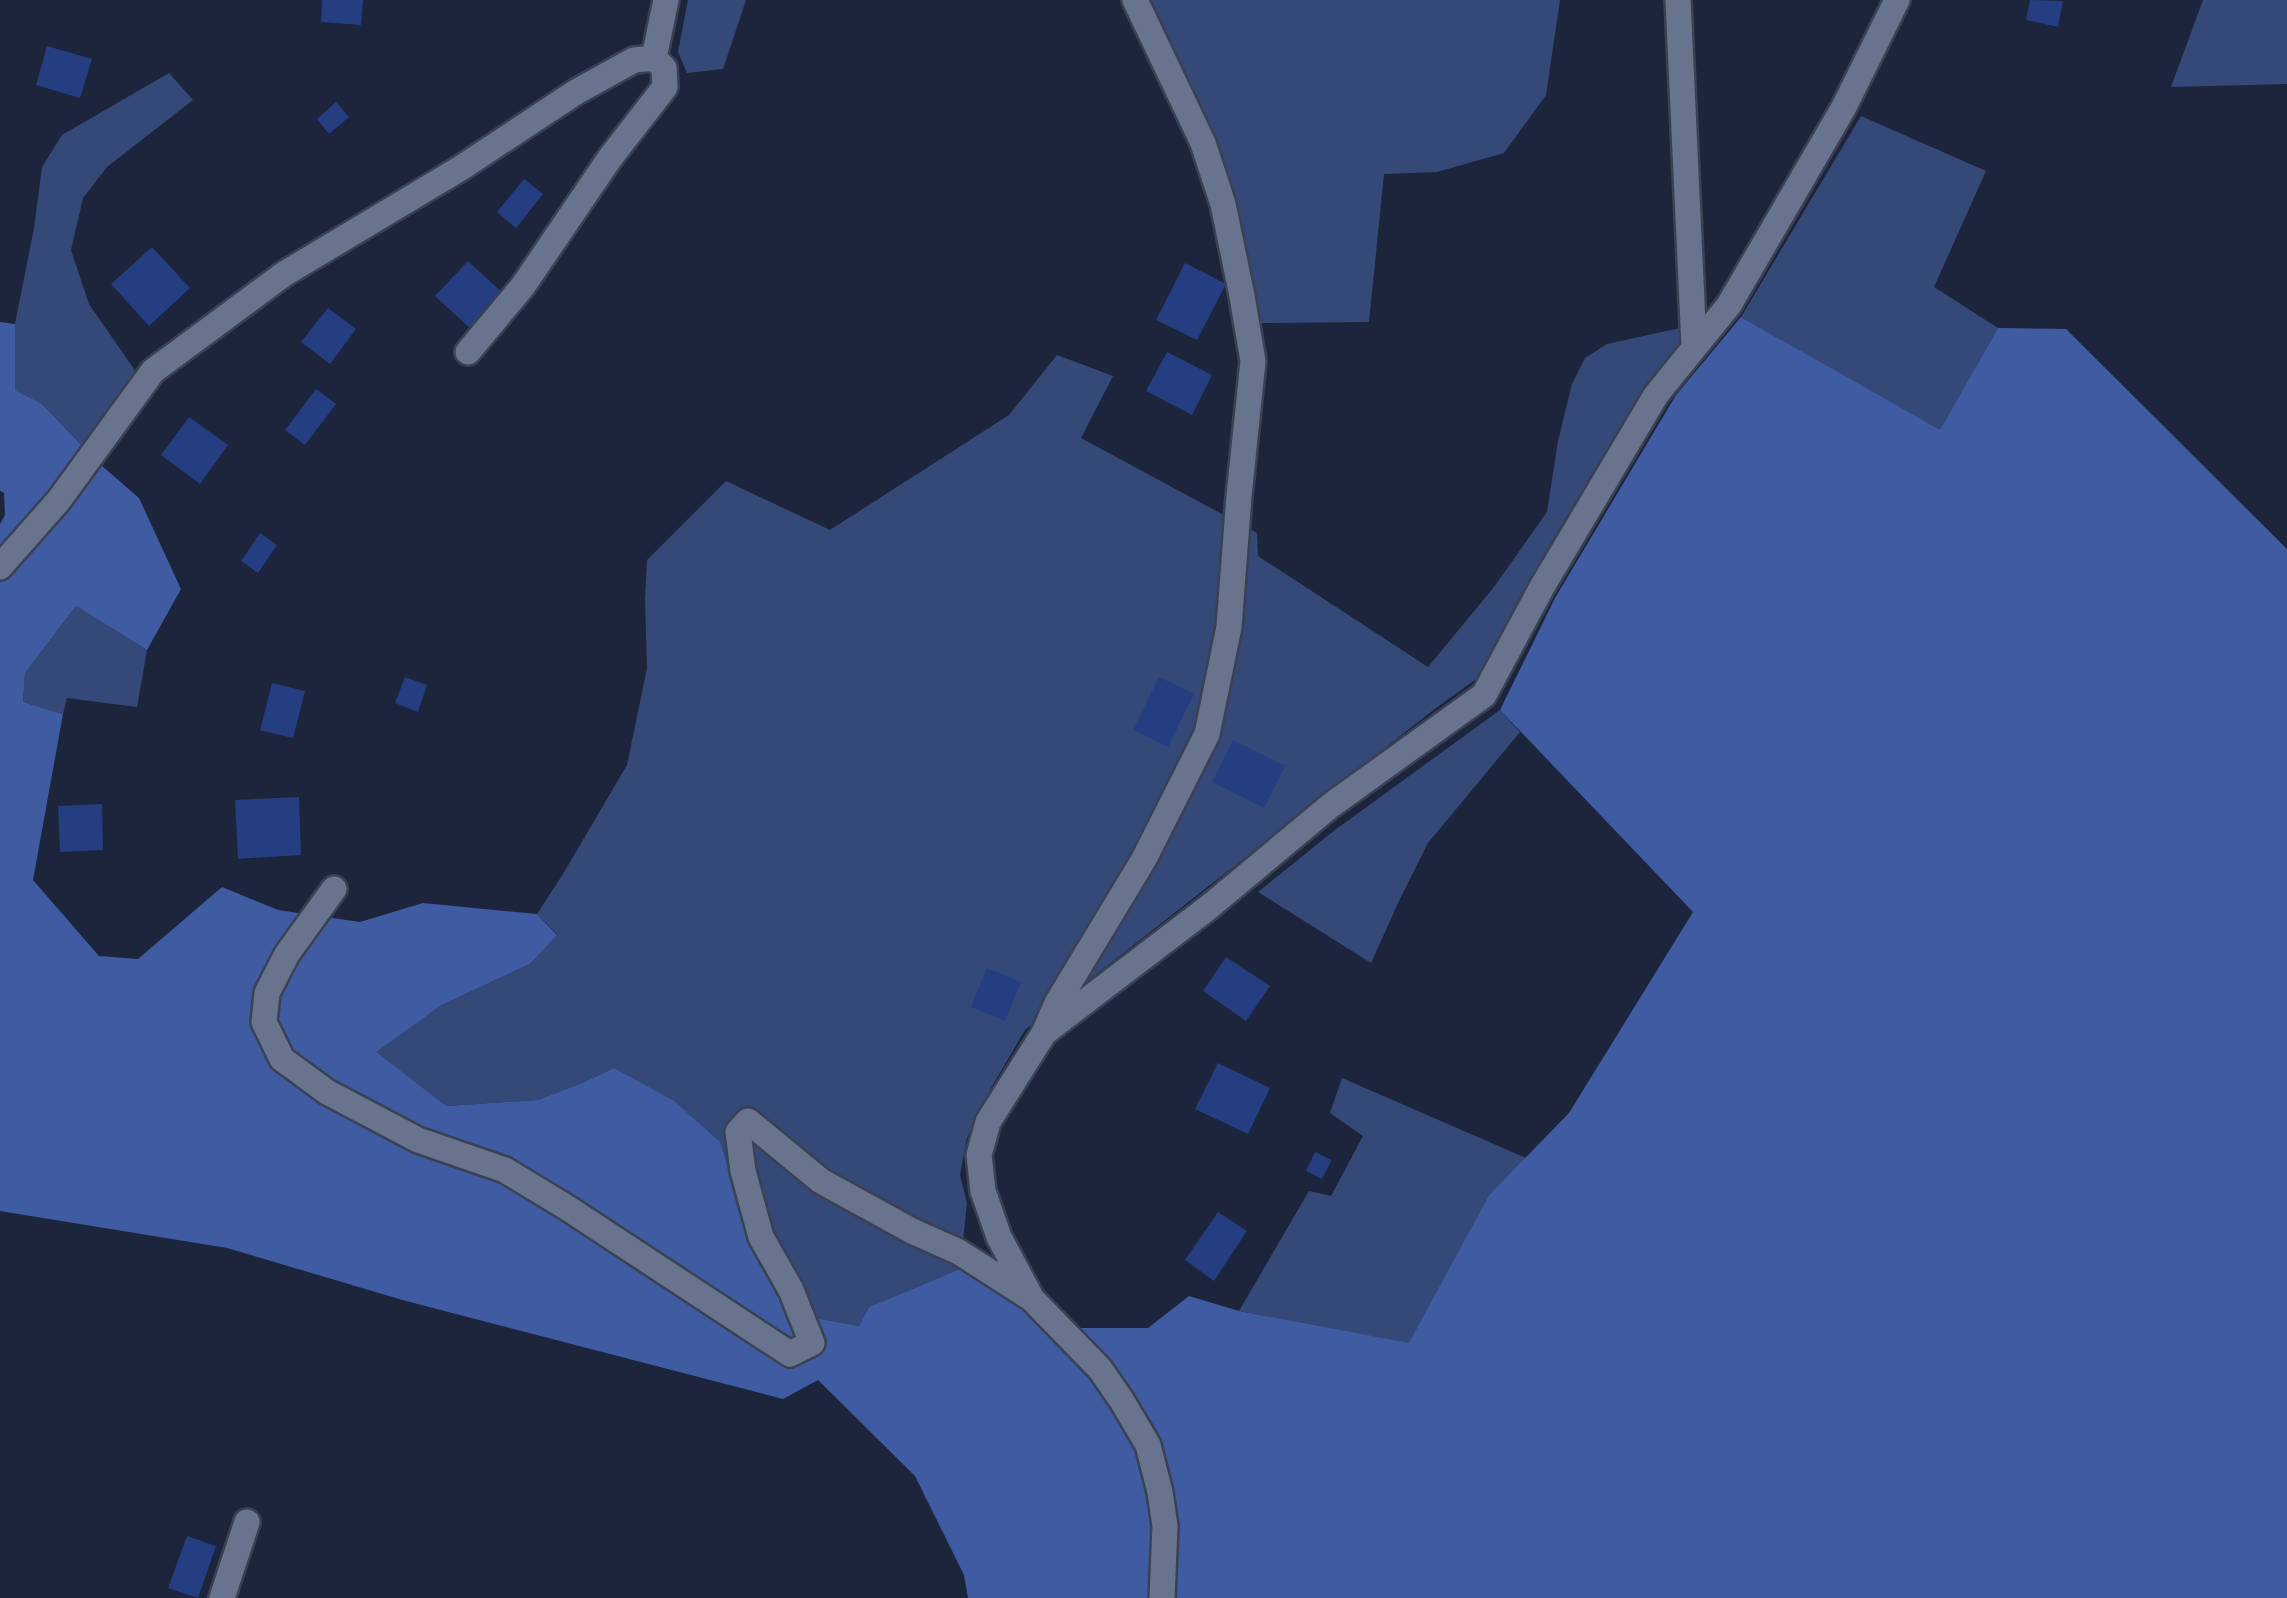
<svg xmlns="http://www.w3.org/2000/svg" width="2287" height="1598" viewBox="0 0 2287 1598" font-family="Helvetica,sans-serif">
<rect width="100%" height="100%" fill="#1c253b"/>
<path fill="#354979" d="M688 0H746L723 69 687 73 678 52Z
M1148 0H1560L1546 95 1504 153 1437 172 1384 174 1369 322 1261 323 1235 205 1218 143Z
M2203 0H2287V84L2171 87Z
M169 73 193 100 107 167 83 198 71 250 89 304 136 372 83 446 41 403 15 390V324L34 228 42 167 62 135Z
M1861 116 1986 171 1934 287 1998 328 1940 431 1741 317Z
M1680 328V345L1645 391 1528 588 1479 677 1436 708 1025 1030 991 1088 967 1138 960 1175 967 1203 960 1269 869 1307 859 1326 793 1314 614 1068 582 1083 538 1100 445 1106 375 1052 442 1005 530 964 557 934 537 914 563 874 627 765 647 668 645 599 647 560 726 481 830 530 1009 415 1057 355 1113 376 1081 438 1257 533 1258 556 1428 667 1494 587 1547 512 1558 441 1572 384 1585 358 1607 344Z
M76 606 147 650 137 707 67 698 63 714 23 702 25 673Z
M1500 710 1520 732 1428 843 1399 901 1371 963 1258 892 1335 830Z
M1342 1078 1526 1158 1489 1195 1410 1344 1239 1311 1309 1191 1331 1196 1363 1136 1330 1113Z"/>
<path fill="#3f5ba1" d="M1741 317 1940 430 1998 328 2066 329 2287 549V1598H968L964 1575 915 1476 818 1380 783 1399 406 1301 227 1248 0 1211V524L5 515 4 493 0 491V322L15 324V390L41 403 101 465 139 498 181 589 147 650 76 606 25 673 23 702 63 714 33 880 99 956 138 959 222 887 278 910 360 922 423 903 537 914 557 935 530 964 442 1005 376 1052 446 1106 538 1100 582 1083 614 1068 674 1101 720 1142 740 1207 793 1314 859 1326 869 1307 960 1269 1031 1315 1065 1346 1081 1328H1148L1189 1296 1239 1311 1409 1343 1489 1195 1569 1113 1693 912 1500 710 1555 598 1676 395Z"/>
<path fill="#253d81" d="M322 0H363L361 25 321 22Z
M2030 0 2063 1 2058 27 2026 20Z
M47 46 92 59 80 98 36 85Z
M336 102 349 117 329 134 317 119Z
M524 179 543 194 516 228 497 212Z
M152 247 190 288 149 326 111 284Z
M468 261 506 296 473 331 435 296Z
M1185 263 1226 284 1197 340 1156 320Z
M328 308 356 329 330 364 301 342Z
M1167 352 1212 375 1192 415 1146 391Z
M316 389 336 404 305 445 285 430Z
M189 417 228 445 200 484 161 455Z
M260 533 277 545 258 573 241 561Z
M405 677 427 685 418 712 395 703Z
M1159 677 1194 694 1168 747 1133 730Z
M272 683 305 691 293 738 260 730Z
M1233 740 1285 766 1264 808 1212 782Z
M299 797 301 855 238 859 235 800Z
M102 804 103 850 60 852 58 806Z
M1226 957 1270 986 1246 1021 1203 991Z
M987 968 1021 982 1005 1021 971 1007Z
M1218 1063 1270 1088 1248 1134 1195 1109Z
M1315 1152 1332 1160 1322 1179 1306 1171Z
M1218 1212 1247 1231 1214 1281 1185 1260Z
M187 1536 216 1546 198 1598 168 1588Z"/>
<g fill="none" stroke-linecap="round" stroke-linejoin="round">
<g stroke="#3a4153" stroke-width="30">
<path id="minor" d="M1135 0 1203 143 1223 204 1242 296 1253 361 1239 496 1229 627 1207 734 1144 859 1057 1003 1044 1033 988 1122 979 1155 983 1191 999 1237 1032 1299 1100 1369 1122 1401 1148 1445 1160 1492 1165 1526 1162 1598
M1678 0 1694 346
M468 352 523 286 610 158 665 87 664 68 654 58
M0 567 59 500 153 371 284 274 461 168 576 92 634 60 654 58 666 0
M334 889 287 954 267 993 264 1022 282 1059 327 1092 418 1140 505 1170 566 1207 790 1354 812 1343 791 1290 761 1237 743 1171 738 1132 748 1121 821 1181 912 1231 959 1252 1032 1299
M1044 1033 1209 907 1330 806 1484 695 1542 587 1656 395 1729 305 1844 107 1897 0
M222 1598 247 1522"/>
</g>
<use href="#minor" stroke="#68748e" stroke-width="25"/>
</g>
</svg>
